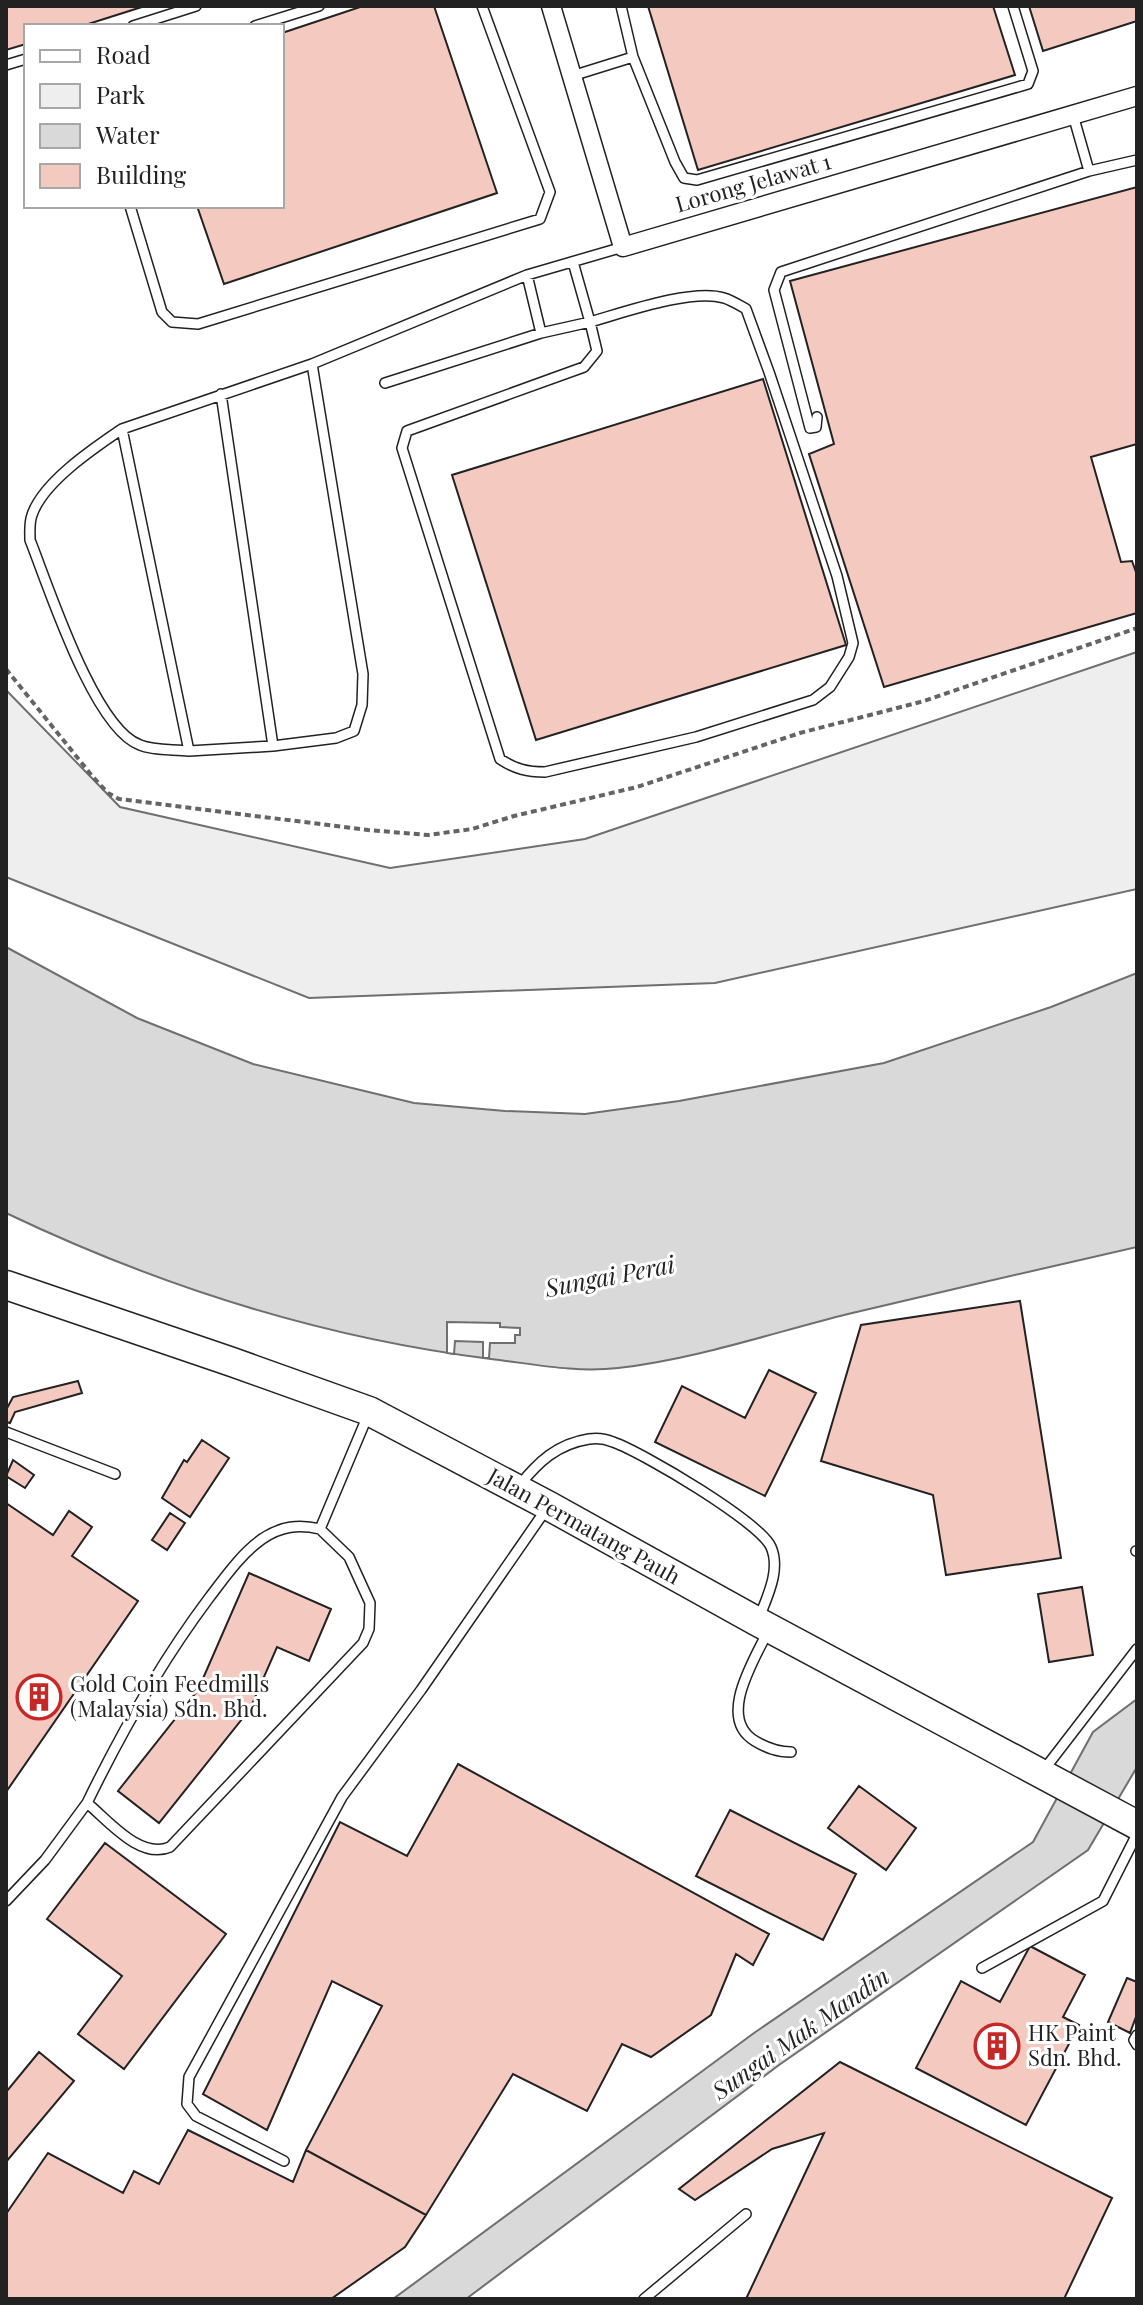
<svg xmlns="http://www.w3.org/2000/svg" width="1143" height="2305" viewBox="0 0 1143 2305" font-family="'Playfair Display',serif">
<rect width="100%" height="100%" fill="#fff"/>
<path fill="#eee" stroke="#6f6f6f" stroke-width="2" d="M1137 652V889L715 983 309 998 6 877V690L120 807 390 868 585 839Z"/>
<path fill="#d9d9d9" stroke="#6f6f6f" stroke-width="2" d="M6 947 137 1018 253 1064 414 1103 505 1111 585 1114 679 1101 884 1063 1051 1007 1137 973V1247C1041 1269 944 1291 848 1314 772 1333 696 1359 618 1368 575 1373 534 1364 491 1359 323 1338 159 1286 6 1213Z
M1137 1699V1767L1088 1850 779 2065 466 2299H393L754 2033 1033 1842 1093 1732Z"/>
<path fill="#fff" stroke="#6f6f6f" stroke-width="2" d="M447 1322 500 1323V1327L520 1328V1335H515V1343H490L489 1358H483V1342L455 1341 454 1354 447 1353Z"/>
<path fill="#f3c9c0" stroke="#222" stroke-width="2" d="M6 6H145L82 26H26V44L6 50Z
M363 6H434L497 193 224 284 197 206H282V33Z
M648 6H993L1015 75 698 170Z
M1029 6H1137V21L1043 51Z
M1137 187V444L1091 457 1121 562 1132 561 1137 575V613L884 687 809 454 834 444 790 281Z
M763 379 846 645 536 740 452 475Z
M1020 1301 1061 1558 946 1575 933 1495 821 1461 861 1325Z
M769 1370 816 1393 765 1496 655 1442 682 1386 745 1418Z
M78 1381 82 1393 15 1412 10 1423 6 1422V1410L13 1397Z
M202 1440 229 1458 190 1517 162 1498 184 1460 187 1462Z
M13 1460 34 1475 25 1488 6 1476Z
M6 1503 53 1535 69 1511 92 1527 72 1556 138 1601 6 1792Z
M170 1513 185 1523 167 1550 152 1540Z
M249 1573 331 1609 309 1661 277 1647 250 1709 159 1823 118 1791 198 1690Z
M1082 1587 1093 1655 1049 1662 1038 1594Z
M458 1764 769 1934 753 1965 736 1954 711 2015 651 2057 622 2044 587 2111 513 2074 426 2215 306 2150 382 2006 332 1981 267 2130 203 2094 340 1822 407 1856Z
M859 1786 916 1828 886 1870 828 1828Z
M730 1810 856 1874 823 1940 696 1876Z
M105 1843 226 1934 124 2069 78 2034 122 1976 47 1919Z
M1030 1946 1085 1975 1063 2017 1079 2025 1026 2125 916 2068 961 1981 1000 2002Z
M1127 1978 1137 1982V2014L1130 2033 1108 2022Z
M39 2052 74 2081 6 2162V2092Z
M840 2062 1112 2198 1064 2299H746L824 2133 772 2149 695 2200 679 2189Z
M188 2130 293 2182 306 2150 426 2215 405 2247 331 2299H6V2214L48 2153 123 2193 134 2171 159 2184Z"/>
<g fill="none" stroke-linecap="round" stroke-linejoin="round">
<g stroke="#222" stroke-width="12">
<path id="service" d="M133 26 196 6
M255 26 319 6
M633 57 675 162 684 178 697 180 1028 84 1033 71 1013 6
M6 65 26 59
M572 76 633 57 621 6
M1073 115 1089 171 1137 160
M130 206 162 312 172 322 198 324 540 219 550 192 482 6
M527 275 541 333
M385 383 541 333 590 322 597 351 584 367 407 431 402 448 500 759C515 769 527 772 545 772L696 737 813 700 830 687 849 657 853 643 837 576 769 372 746 309C739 305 731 300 724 298 692 288 622 313 590 322L573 262
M221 394 273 746 336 738 354 731 362 705 363 674 312 364
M817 417 816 427 810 428 774 290 781 272 1089 171
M122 429 189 751 273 746
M189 751C174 749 154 751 140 745 94 729 48 585 30 540 30 531 29 523 32 515 43 482 94 448 122 429L312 364 527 275 623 247
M6 1432 115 1474
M519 1486C538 1462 557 1444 589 1439 596 1438 606 1439 613 1442 642 1452 760 1522 771 1547 781 1570 767 1597 759 1618
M1136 1551H1137
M768 1631C755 1659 716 1718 755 1741 767 1748 777 1752 791 1752
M1043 1771 1137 1649
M87 1803C122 1731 161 1662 209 1598 225 1577 241 1554 262 1539 281 1526 299 1524 320 1529
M6 1901 45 1860 87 1803C109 1821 140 1860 170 1847L363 1643 369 1629 370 1603 349 1557 320 1529 368 1415
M982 1968 1103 1901 1137 1834
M1137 2035 1134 2040 1137 2045
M284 2161 196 2116 187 2104 189 2077 342 1797 421 1690 547 1508
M644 2299 746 2214"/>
</g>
<g stroke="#222" stroke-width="21">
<path id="minor" d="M551 6 623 247 1137 96"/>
</g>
<g stroke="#222" stroke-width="31">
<path id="primary" d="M6 1285 232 1362 369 1411 549 1506 758 1622 1137 1825"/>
</g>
<path stroke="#646464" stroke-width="4" stroke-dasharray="6 4" stroke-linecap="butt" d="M6 669 93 777 108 793 119 799 368 830 428 835 472 829 514 816 637 787 800 733 924 701 1137 628"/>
<use href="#service" stroke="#fff" stroke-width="9"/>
<use href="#minor" stroke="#fff" stroke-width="18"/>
<use href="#primary" stroke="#fff" stroke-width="28"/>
</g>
<defs>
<g id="building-ring" transform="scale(2.3)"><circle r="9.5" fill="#fff" stroke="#c62828" stroke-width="1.5"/><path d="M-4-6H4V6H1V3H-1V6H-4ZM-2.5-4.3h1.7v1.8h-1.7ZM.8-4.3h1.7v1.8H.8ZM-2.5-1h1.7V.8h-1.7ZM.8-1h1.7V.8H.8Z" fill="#c62828"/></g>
</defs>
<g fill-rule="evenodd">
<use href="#building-ring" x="39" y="1697"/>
<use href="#building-ring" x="997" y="2046"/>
</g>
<g text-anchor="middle" stroke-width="6" stroke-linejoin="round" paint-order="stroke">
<g font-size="22" fill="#222" stroke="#fff">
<text transform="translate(753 183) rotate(-16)" y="8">Lorong Jelawat 1</text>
<text transform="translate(584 1526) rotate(29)" y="8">Jalan Permatang Pauh</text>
</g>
<g font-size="22" fill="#222" stroke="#fff" text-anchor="start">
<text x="70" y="1692">Gold Coin Feedmills<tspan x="70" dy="25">(Malaysia) Sdn. Bhd.</tspan></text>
<text x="1028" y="2041">HK Paint<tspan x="1028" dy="25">Sdn. Bhd.</tspan></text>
</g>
<g font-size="24" font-style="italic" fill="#222" stroke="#fff">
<text transform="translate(610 1277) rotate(-11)" y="8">Sungai Perai</text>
<text transform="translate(801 2034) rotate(-35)" y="8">Sungai Mak Mandin</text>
</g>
</g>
<rect width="1143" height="2305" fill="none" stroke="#222222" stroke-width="16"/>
<rect x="24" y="24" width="260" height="184" fill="#ffffff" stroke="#a7a7a7" stroke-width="2"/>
<rect x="40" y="50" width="40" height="12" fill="#ffffff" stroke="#a7a7a7" stroke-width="2"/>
<text x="96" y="64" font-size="24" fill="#222222">Road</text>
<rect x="40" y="84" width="40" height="24" fill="#eeeeee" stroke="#a7a7a7" stroke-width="2"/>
<text x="96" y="104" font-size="24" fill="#222222">Park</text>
<rect x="40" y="124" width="40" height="24" fill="#d9d9d9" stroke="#a7a7a7" stroke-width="2"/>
<text x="96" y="144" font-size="24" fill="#222222">Water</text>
<rect x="40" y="164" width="40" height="24" fill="#f3c9c0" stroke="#a7a7a7" stroke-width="2"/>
<text x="96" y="184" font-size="24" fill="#222222">Building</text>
</svg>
